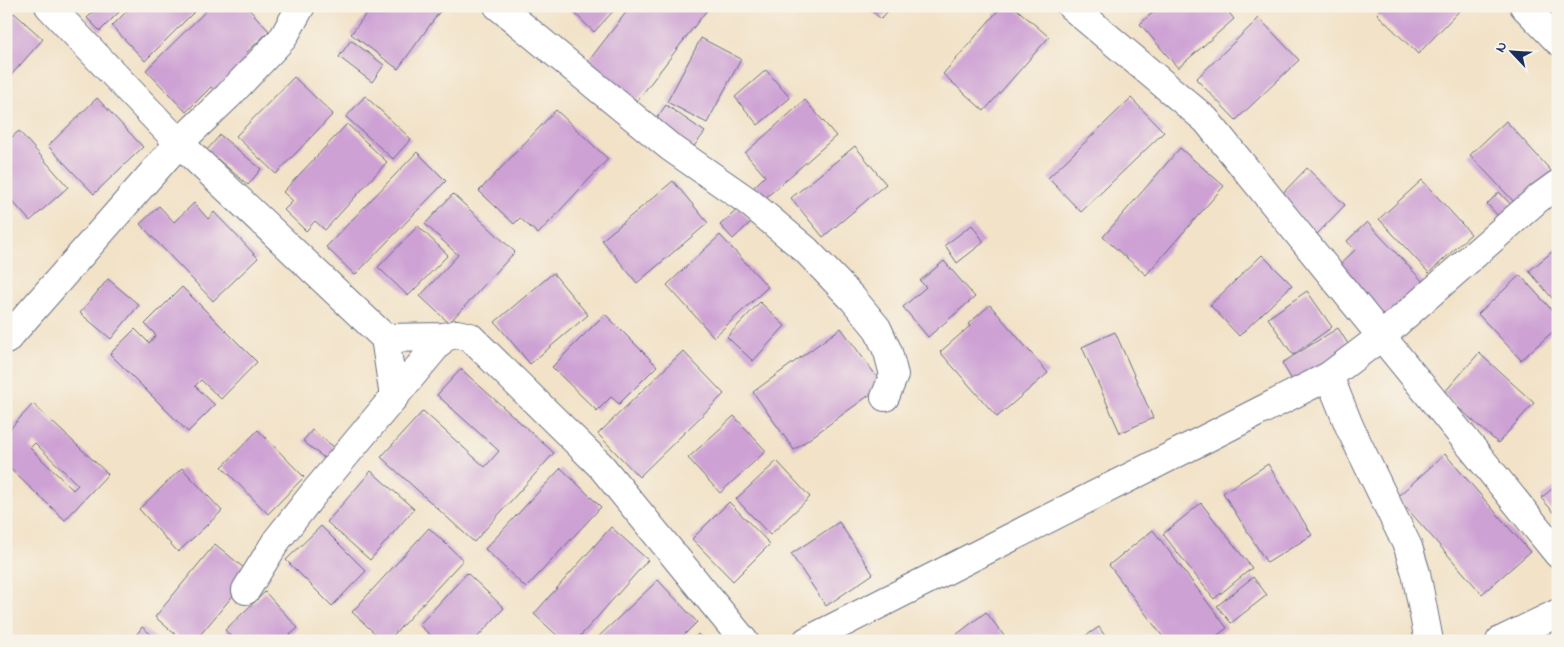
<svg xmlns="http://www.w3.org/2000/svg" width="1564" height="647" font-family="'Indie Flower',sans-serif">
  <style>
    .building { fill: #cda1d4; fill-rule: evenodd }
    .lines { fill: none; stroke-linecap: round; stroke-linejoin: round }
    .minor-casing { stroke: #666e83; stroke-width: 30 }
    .minor { stroke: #fff; stroke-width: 28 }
  </style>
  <rect width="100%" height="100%" fill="#f7f3e8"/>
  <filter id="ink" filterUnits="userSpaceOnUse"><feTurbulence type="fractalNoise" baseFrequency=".02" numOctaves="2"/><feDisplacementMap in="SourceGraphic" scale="10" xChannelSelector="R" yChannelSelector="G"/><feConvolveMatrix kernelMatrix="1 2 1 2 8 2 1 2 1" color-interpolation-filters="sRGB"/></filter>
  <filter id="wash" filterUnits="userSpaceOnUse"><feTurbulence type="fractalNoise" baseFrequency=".0096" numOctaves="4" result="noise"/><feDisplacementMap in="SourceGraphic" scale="20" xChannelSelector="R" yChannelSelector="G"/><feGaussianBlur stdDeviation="1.12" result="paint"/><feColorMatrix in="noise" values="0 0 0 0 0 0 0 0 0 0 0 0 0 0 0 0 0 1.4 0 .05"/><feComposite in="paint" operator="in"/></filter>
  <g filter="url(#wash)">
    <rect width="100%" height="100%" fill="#f2e2c7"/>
    <g id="blocks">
      <g class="building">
        <path d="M100,6H125L100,31L87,18Z"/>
        <path d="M132,6H200L145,61L112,26Z"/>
        <path d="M211,6H246L269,31L246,53L253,61L218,95L211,87L186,112L146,70Z"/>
        <path d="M372,6H442L443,7L398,69L351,34Z"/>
        <path d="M567,6H618L594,32Z"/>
        <path d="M631,6H710L637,101L587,63Z"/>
        <path d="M866,6H892L881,19Z"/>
        <path d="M1002,6H1013L1049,37L984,111L943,74Z"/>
        <path d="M1160,6H1224L1234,19L1178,68L1140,24Z"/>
        <path d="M1384,6H1464L1418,54L1377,14Z"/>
        <path d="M14,13L43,39L6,81V22Z"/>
        <path d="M1259,18L1299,60L1236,120L1196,79Z"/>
        <path d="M701,38L741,59L707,123L667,102Z"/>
        <path d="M351,40L384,65L372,82L339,57Z"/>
        <path d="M766,70L790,98L758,125L735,97Z"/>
        <path d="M294,77L333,114L276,174L236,136Z"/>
        <path d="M365,96L411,139L393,159L346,117Z"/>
        <path d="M97,98L143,147L94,194L48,146Z"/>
        <path d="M1131,98L1164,132L1081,212L1048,178Z"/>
        <path d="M805,100L836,136L762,201L752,189L765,176L745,153Z"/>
        <path d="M666,105L705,132L691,150L653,123Z"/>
        <path d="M556,110L608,159L538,234L520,218L514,224L479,191Z"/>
        <path d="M1506,121L1554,174L1517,205L1470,155Z"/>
        <path d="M347,124L387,162L325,230L315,221L306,231L284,210L293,201L283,192Z"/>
        <path d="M19,131L68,187L30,221L6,194V142Z"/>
        <path d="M220,135L261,169L248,185L207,150Z"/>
        <path d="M855,146L886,184L823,237L791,198Z"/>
        <path d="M1180,148L1224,186L1146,275L1103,237Z"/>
        <path d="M417,152L446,181L355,275L326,247Z"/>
        <path d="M1307,168L1345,205L1317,234L1279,197Z"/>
        <path d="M1422,180L1471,234L1429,273L1379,219Z"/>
        <path d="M673,181L708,223L637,283L602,240Z"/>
        <path d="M1499,192L1514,208L1502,220L1487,204Z"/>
        <path d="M453,194L515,252L449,323L420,296L458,255L425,224Z"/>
        <path d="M194,203L208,219L214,212L258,258L213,301L140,224L159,206L174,222Z"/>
        <path d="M739,208L751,222L733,239L720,225Z"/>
        <path d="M1367,222L1427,286L1387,324L1335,269L1355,250L1347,241Z"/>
        <path d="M972,225L984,242L957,263L945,245Z"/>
        <path d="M418,226L448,255L408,296L378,267Z"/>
        <path d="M720,235L768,287L714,337L667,285Z"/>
        <path d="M1558,247V305L1529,271Z"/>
        <path d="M1262,255L1292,285L1239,336L1210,305Z"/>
        <path d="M944,261L975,297L928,337L903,307L926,287L920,281Z"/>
        <path d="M553,273L588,315L530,364L495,322Z"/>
        <path d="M1520,275L1558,317V327L1521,360L1478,314Z"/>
        <path d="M108,279L139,305L111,339L80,313Z"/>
        <path d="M182,287L257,362L221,399L201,380L195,386L215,405L188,432L110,354L135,329L149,343L156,335L145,324Z"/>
        <path d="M1307,291L1332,327L1293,355L1268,318Z"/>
        <path d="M760,302L785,326L753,361L727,337Z"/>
        <path d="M990,305L1048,373L997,417L940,352L970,326L968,324Z"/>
        <path d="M605,314L657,366L619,404L611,397L597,411L552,367Z"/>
        <path d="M841,328L883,385L794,450L753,392Z"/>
        <path d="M1338,328L1353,352L1296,387L1282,363Z"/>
        <path d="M1115,332L1153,418L1120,433L1082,347Z"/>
        <path d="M683,351L724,394L639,477L598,434Z"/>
        <path d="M1479,353L1534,403L1498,443L1443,394Z"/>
        <path d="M461,369L554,453L474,542L381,457L423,411L485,467L499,451L437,395Z"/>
        <path d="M33,404L108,474L65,520L6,465V433ZM35,443L78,485L73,490L30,448Z"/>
        <path d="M734,416L766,451L720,493L688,458Z"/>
        <path d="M258,430L304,477L268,514L222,467Z"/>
        <path d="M312,430L338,450L329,462L303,441Z"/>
        <path d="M1445,454L1530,552L1482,594L1397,497Z"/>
        <path d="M777,461L810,497L770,535L736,499Z"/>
        <path d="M1268,464L1312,535L1267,563L1223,493Z"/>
        <path d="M182,468L222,511L178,552L139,509Z"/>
        <path d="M561,468L601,507L526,588L485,549Z"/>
        <path d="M371,471L414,509L370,560L327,522Z"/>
        <path d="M1558,484V517L1541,498Z"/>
        <path d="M729,502L770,544L733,581L692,539Z"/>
        <path d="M1201,503L1252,568L1214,599L1163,534Z"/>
        <path d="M839,522L873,574L826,606L791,554Z"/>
        <path d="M321,526L366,571L332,606L286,560Z"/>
        <path d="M611,527L648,560L576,641H563L534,614Z"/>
        <path d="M429,528L463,560L388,641H383L352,612Z"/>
        <path d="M1153,530L1227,628L1210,641H1166L1109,565Z"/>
        <path d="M215,544L251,574L195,641H183L155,617Z"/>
        <path d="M467,573L504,608L474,641H437L419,625Z"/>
        <path d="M1253,577L1267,595L1231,623L1217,606Z"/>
        <path d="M658,580L697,622L678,641H594Z"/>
        <path d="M265,592L298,628L283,641H235L225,630Z"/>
        <path d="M986,612L1008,641H948Z"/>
        <path d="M142,627L159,641H132Z"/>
        <path d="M1099,627L1108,641H1078Z"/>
        <path d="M698,634L704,641H691Z"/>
      </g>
    </g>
  </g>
  <g filter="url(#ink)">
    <use href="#blocks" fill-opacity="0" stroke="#666e83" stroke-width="1"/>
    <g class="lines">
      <g class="minor-casing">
        <g id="minor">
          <path d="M49,6L179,143L385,338L394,397"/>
          <path d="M498,6L670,147L749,202L806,250L853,299L877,328L888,352L894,375L885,397"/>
          <path d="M1071,6L1206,120L1558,554"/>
          <path d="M1524,6L1558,41"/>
          <path d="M385,338L444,337L457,334L470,337L601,466L744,641"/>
          <path d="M6,340L179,143L228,96L283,38L301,6"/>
          <path d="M1329,376L1350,428L1408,547L1416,573L1429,641"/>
          <path d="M246,590L277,540L314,493L444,337"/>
          <path d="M807,641L1329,376L1382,336L1540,197L1558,184"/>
          <path d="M1500,641L1558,613"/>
        </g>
      </g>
      <use href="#minor" class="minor"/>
    </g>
  </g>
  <rect width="1564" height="647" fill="none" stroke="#f7f3e8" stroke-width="25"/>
  <g transform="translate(1512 52) rotate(295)" stroke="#f7f3e8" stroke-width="4" paint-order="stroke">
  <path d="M0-4L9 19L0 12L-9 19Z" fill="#1b2f5e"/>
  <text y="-8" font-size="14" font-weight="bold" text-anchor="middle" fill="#1b2f5e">N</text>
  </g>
</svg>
